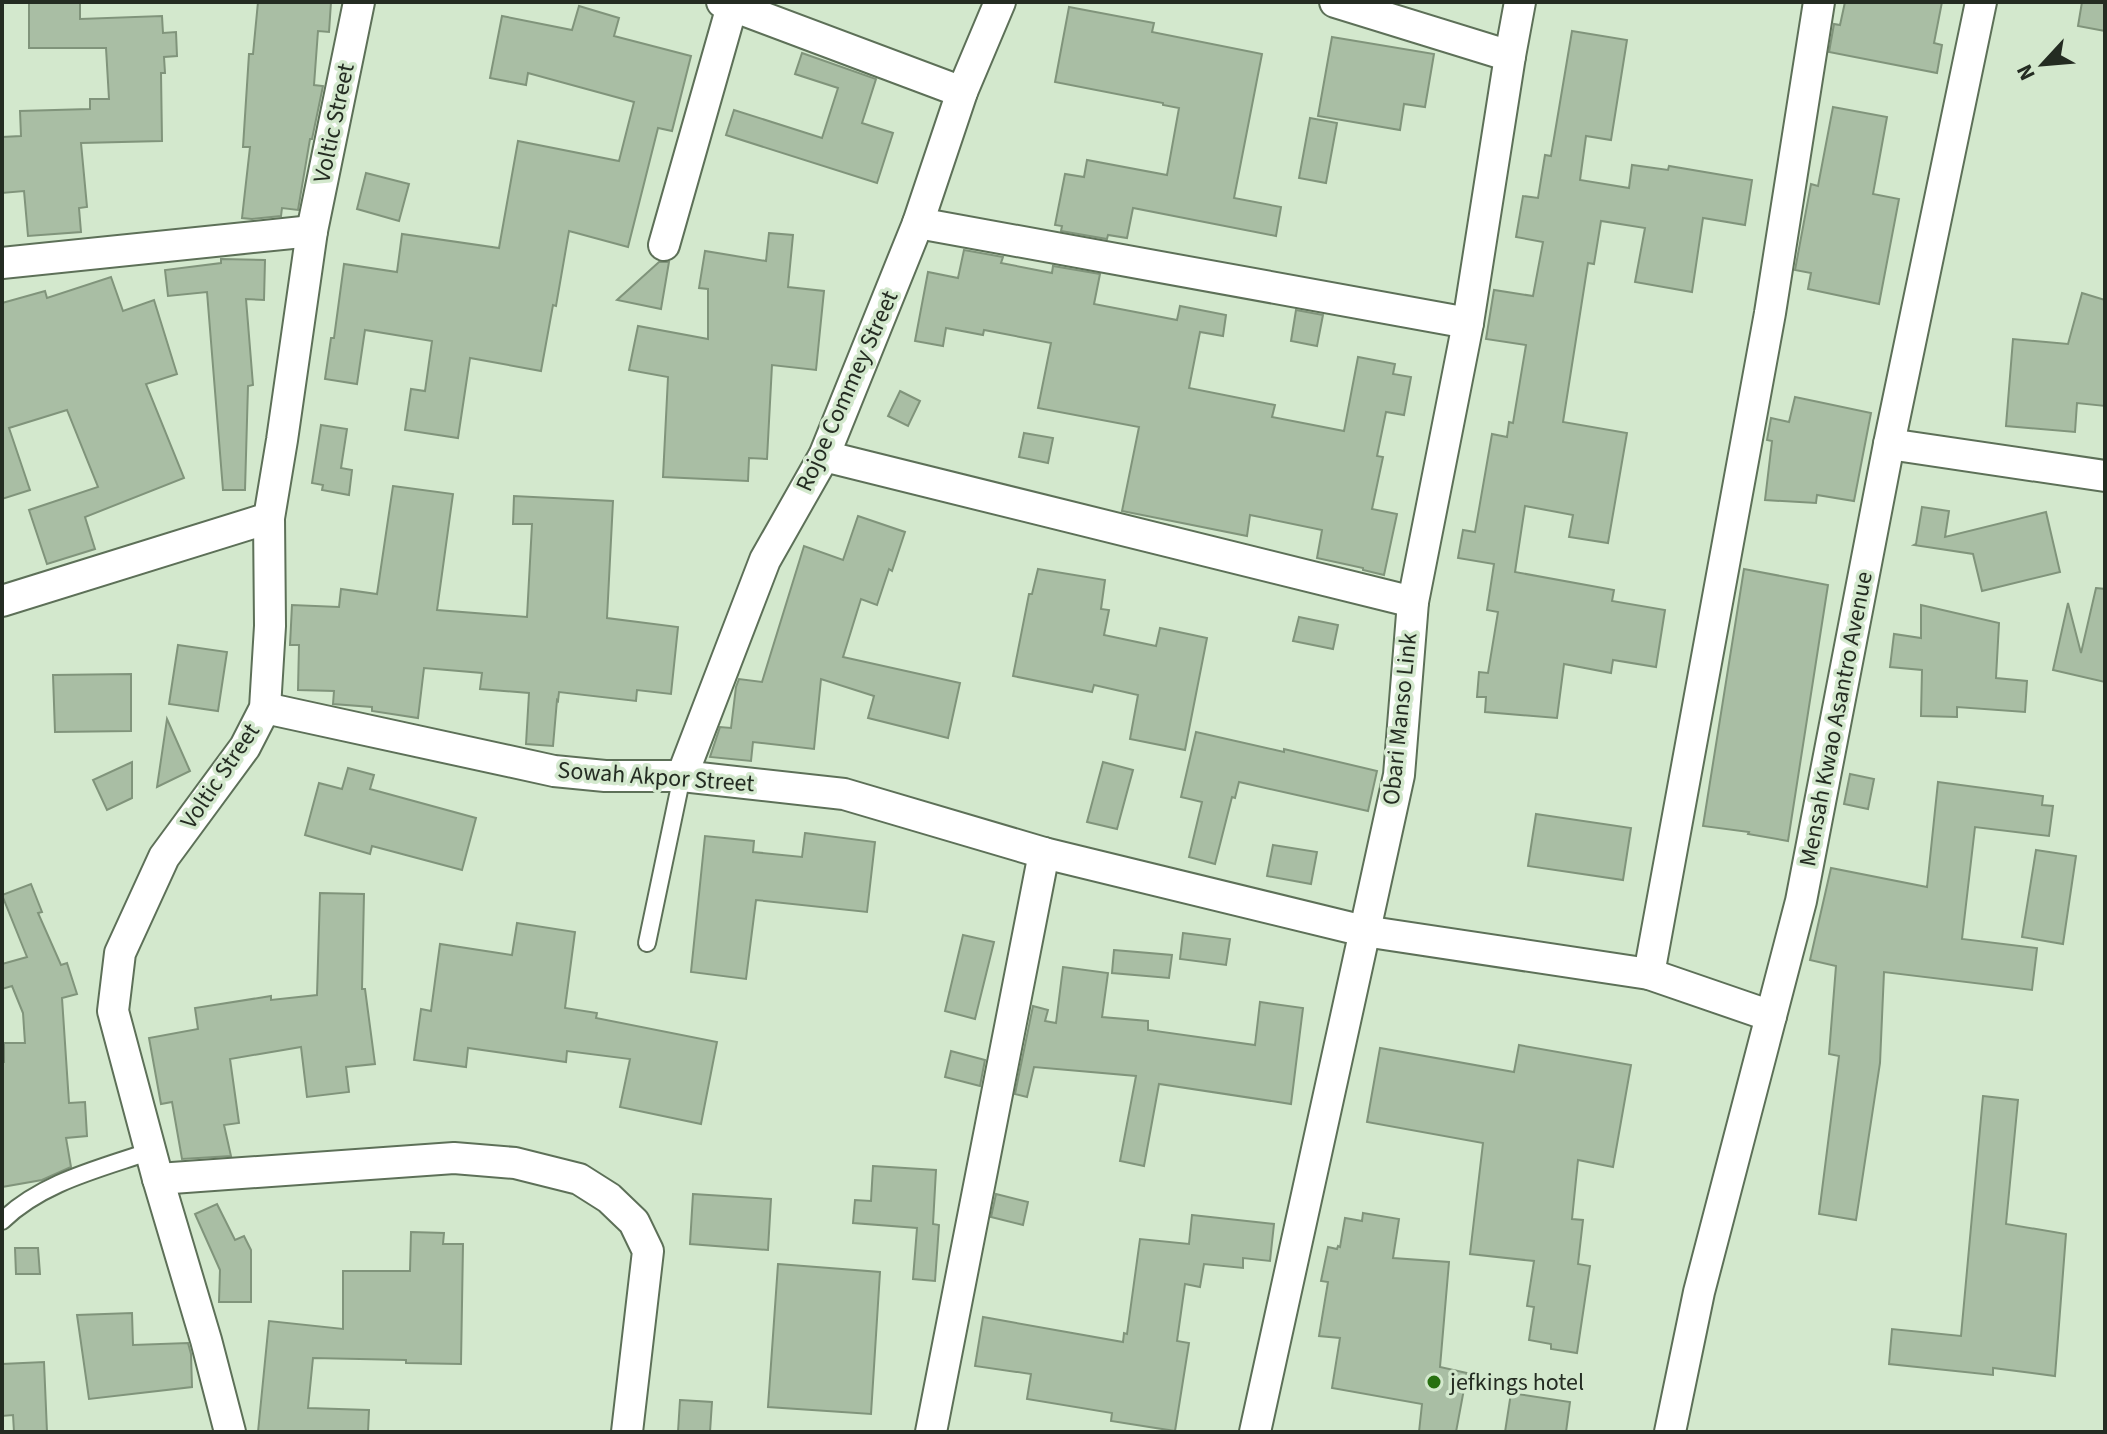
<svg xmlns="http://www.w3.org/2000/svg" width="2107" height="1434" font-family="'Source Sans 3',sans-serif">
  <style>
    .building { fill: #a9bea4; stroke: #80947b; stroke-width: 2 }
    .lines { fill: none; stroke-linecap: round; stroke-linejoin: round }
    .service-casing { stroke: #5d7058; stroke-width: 20 }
    .minor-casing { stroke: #5d7058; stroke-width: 34 }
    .service { stroke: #fff; stroke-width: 16 }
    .minor { stroke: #fff; stroke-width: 30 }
    .poi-dot { fill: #277010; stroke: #d3e8cd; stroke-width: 3 }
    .labels { text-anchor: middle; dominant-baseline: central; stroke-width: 7; stroke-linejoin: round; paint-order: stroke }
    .street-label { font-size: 24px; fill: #242c22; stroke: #d3e8cd }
    .poi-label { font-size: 24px; fill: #242c22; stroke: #d3e8cd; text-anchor: start }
  </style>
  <rect width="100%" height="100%" fill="#d3e8cd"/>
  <g class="building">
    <path d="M29,2H80V19L162,16L163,33L176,32L177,56L164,57L165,73H161L162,141L81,143L87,207L79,208L81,232L28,236L24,191L2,193V137L21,136L20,111L90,109V99H109L106,48H29Z"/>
    <path d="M258,2H331L329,32L318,31L314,85L323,86L312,139H310L298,210L282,208L281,216L252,219L242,218L250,147H243L249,54H253Z"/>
    <path d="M1845,2H1942L1934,43L1942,45L1937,73L1829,52L1834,24L1840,25Z"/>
    <path d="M2082,2H2105V31L2078,26Z"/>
    <path d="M579,6L619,18L614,36L691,56L672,131L658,128L628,247L569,231L556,306L553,305L541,371L470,358L458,438L405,430L411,389L425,391L432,341L365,330L357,384L325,379L331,338H334L344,264L397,272L402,234L499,248L518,141L619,161L634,102L528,73L526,85L490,78L502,16L572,30Z"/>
    <path d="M1069,7L1154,23L1152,32L1262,54L1234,198L1281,207L1276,236L1133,208L1127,238L1108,235L1107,239L1061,231L1062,226L1055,225L1065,174L1084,177L1087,160L1167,175L1179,108L1163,105V103L1055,82Z"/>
    <path d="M1572,31L1627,40L1611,140L1586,136L1580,180L1629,188L1632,165L1668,170L1669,166L1752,180L1745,225L1703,218L1692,292L1635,282L1645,228L1601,221L1594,264L1588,263L1563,422L1627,433L1608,543L1569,537L1573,515L1525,506L1515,572L1614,590L1612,601L1665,610L1656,667L1613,660L1611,673L1564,664L1557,718L1485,712L1486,697H1477L1479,672L1488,673L1498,612L1487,610L1494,564L1458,558L1463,530L1475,532L1492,434L1507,437L1509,422L1513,423L1526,345L1486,339L1494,290L1533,296L1543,242L1516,237L1523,196L1538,198L1545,155L1551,156Z"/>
    <path d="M1332,37L1434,54L1425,107L1404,104L1400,130L1318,116Z"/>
    <path d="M802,53L876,79L862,123L893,133L877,183L726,135L734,110L822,138L838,88L795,74Z"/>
    <path d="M1833,107L1887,117L1873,194L1899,199L1879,304L1808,289L1811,273L1795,270L1811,184L1818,186Z"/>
    <path d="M1310,118L1337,123L1326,183L1299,178Z"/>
    <path d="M366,173L409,184L399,221L357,209Z"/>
    <path d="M769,233L793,235L788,287L824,291L816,370L772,365L767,459L749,458L748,481L663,477L668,377L629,370L638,326L708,339V289L699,288L705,251L766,261Z"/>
    <path d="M964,250L1003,257L1001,263L1052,273L1053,266L1100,274L1094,304L1177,320L1180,306L1226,315L1223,336L1200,332L1189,388L1275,405L1272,417L1344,431L1358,357L1395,364L1393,374L1411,377L1404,415L1386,412L1377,456L1383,457L1372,509L1397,514L1384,575L1363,570V568L1317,558L1322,530L1250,515L1247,536L1122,511L1139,427L1038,408L1051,343L984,330L983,335L946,328L943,346L915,341L928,272L958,278Z"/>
    <path d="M221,259L265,260L264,300L246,299L253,385L248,386L245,490H223L207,292L168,296L165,270L221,263Z"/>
    <path d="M659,262H669L661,309L617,300Z"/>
    <path d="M111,277L123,311L154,300L177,374L146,384L184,478L85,517L95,549L47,564L29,510L98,487L67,410L9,428L30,490L2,499V303L45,291L47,298Z"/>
    <path d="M2082,293L2105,300V406L2077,403L2075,432L2006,426L2013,339L2068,344Z"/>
    <path d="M1296,310L1323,315L1317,346L1291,341Z"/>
    <path d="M900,391L920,401L908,426L888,416Z"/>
    <path d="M1795,397L1871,413L1854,501L1817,495L1816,503L1765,500L1772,441L1767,440L1771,418L1789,422Z"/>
    <path d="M321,425L347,429L341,468L352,470L349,495L322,490L323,485L312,483Z"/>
    <path d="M1024,433L1053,438L1048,463L1019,457Z"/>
    <path d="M393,486L453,494L437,610L527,617L532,524H513L514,496L613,501L607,618L678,627L671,694L637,690L636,701L559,692L558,701L557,700L553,746L526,744L529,693L480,689L482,673L424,668L418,718L372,711V707L333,704L334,691L298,690L299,645H290L292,605L339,607L341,589L377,594Z"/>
    <path d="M1922,507L1949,511L1945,537L2046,512L2060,572L1982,591L1973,554L1914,545L1916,544Z"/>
    <path d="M858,516L905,532L892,571L889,569L877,605L861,599L843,657L960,683L948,738L868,718L874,696L821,679L814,749L753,742L751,761L710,757L720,727L731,728L736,687L739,679L762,682L804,546L843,560Z"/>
    <path d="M1038,569L1105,580L1101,609L1109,610L1104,635L1156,646L1160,628L1207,638L1185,750L1130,739L1138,695L1094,685L1092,692L1013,676L1029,594H1032Z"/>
    <path d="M1744,569L1828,585L1788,841L1748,834L1749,832L1703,826Z"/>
    <path d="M2096,588L2105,589V682L2053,670L2068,603L2081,653Z"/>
    <path d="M1921,605L1999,623L1996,678L2027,681L2025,712L1957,707V717L1921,716L1922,670L1890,667L1894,634L1921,638Z"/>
    <path d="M1299,617L1338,625L1333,649L1293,641Z"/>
    <path d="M178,645L227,652L218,711L169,704Z"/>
    <path d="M131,674V731L55,732L53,675Z"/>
    <path d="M167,719L190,771L157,787Z"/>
    <path d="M1196,732L1284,752V749L1377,771L1368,811L1239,782L1235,798L1232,797L1215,864L1189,857L1202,802L1181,797Z"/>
    <path d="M132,762V798L107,810L93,780Z"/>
    <path d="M1103,762L1133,770L1117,829L1087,822Z"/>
    <path d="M348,768L374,775L370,789L476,818L462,870L372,846L370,854L305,835L319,783L342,789Z"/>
    <path d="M1850,774L1874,779L1868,809L1844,804Z"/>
    <path d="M1938,782L2043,796L2042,805L2053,806L2049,836L1975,827L1962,939L2037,948L2032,990L1884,972L1880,1063L1856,1220L1819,1214L1839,1056L1829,1054L1836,966L1810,960L1831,868L1927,887Z"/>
    <path d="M1536,814L1631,828L1623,880L1528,866Z"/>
    <path d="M805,833L875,842L867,912L756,900L746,979L691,972L705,836L754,841L753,852L802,857Z"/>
    <path d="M1273,845L1317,852L1311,884L1267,876Z"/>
    <path d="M2036,850L2076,856L2063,944L2022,937Z"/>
    <path d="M31,884L42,912L38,913L61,965L67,963L77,994L62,998L69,1103L85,1102L87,1136L66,1138L71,1167L42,1180L2,1187V1062H4V1043H25L23,1013L12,986L2,989V964L27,957L2,895Z"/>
    <path d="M320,893L364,894L362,989H365L375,1064L346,1067L349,1092L307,1097L301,1047L230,1059L239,1123L224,1125L231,1156L182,1159L172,1102L161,1104L149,1038L198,1029L195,1008L271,996V1000L317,995Z"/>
    <path d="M517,923L575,932L565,1008L597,1013L596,1018L717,1042L701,1124L620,1107L630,1059L567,1051L566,1062L468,1048L466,1067L414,1060L421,1009L431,1011L440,944L512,955Z"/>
    <path d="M1183,933L1230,939L1226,965L1180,959Z"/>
    <path d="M963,935L994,942L975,1019L945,1011Z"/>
    <path d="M1114,950L1172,955L1169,978L1112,973Z"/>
    <path d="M1063,967L1108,973L1102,1017L1148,1021V1030L1255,1045L1260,1002L1303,1008L1291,1104L1159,1084L1144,1166L1120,1161L1136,1076L1034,1067L1027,1097L1015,1094L1033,1006L1048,1010L1045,1021L1056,1023Z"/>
    <path d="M1519,1045L1631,1065L1613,1167L1578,1160L1572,1219L1583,1220L1578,1264L1590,1266L1577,1353L1551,1349V1344L1529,1340L1534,1307L1527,1306L1534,1261L1470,1254L1483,1143L1367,1122L1380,1048L1514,1072Z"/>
    <path d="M951,1051L985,1060L980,1086L945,1077Z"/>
    <path d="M1983,1096L2018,1100L2006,1224L2066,1234L2055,1376L1993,1368V1375L1889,1364L1892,1329L1961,1336Z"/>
    <path d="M873,1166L936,1170L933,1224L939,1225L935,1281L913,1279L917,1228L853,1223L855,1200L871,1201Z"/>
    <path d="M693,1194L771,1199L768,1250L690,1244Z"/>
    <path d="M996,1194L1028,1202L1023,1225L991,1217Z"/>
    <path d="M217,1204L235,1240L244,1236L251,1250V1302H219L220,1270L195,1214Z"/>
    <path d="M1363,1213L1399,1219L1393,1258L1449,1262L1440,1367L1467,1373L1456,1432H1419L1422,1404L1332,1388L1340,1338L1319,1336L1328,1282L1321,1281L1328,1247L1337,1249L1338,1246L1340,1247L1345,1218L1362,1221Z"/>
    <path d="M1192,1215L1274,1224L1270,1261L1243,1258V1268L1204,1264L1200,1287L1185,1284L1177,1341L1189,1343L1175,1431L1111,1421L1112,1413L1027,1399L1031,1374L975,1366L983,1317L1123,1342L1124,1333L1127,1334L1140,1239L1189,1244Z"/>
    <path d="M411,1232L444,1233L443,1244H463L461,1364L406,1363V1360L313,1358L308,1408L369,1410L368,1432H258L269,1321L343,1329V1271H410Z"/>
    <path d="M15,1248H38L40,1274H16Z"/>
    <path d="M778,1264L880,1272L871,1414L768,1407Z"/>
    <path d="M132,1313L133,1345L188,1343L191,1354L192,1387L89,1399L77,1315Z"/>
    <path d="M44,1362L47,1432H14L13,1415L2,1416V1364Z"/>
    <path d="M1511,1393L1570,1402L1566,1432H1505Z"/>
    <path d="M680,1400L712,1402L710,1432H678Z"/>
  </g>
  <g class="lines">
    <g class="service-casing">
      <g id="service">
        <path d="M647,943L682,776"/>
        <path d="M2,1221C42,1182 99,1169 151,1151"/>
      </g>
    </g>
    <g class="minor-casing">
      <g id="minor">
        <path d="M722,2L962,92"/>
        <path d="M1335,2L1510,56"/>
        <path d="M918,223L1468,323"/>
        <path d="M664,245L732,6"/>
        <path d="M2,263L312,231"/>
        <path d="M1889,444L2105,476"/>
        <path d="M824,456L1413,602"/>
        <path d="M2,601L269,518"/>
        <path d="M265,708L554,771L605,776H682L844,794L1044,853L1364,931L1649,974L1771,1016"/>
        <path d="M682,776L765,560L824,456L918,223L962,92L1000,2"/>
        <path d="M1649,974L1770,313L1819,2"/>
        <path d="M158,1179L454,1158L515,1163L579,1179L609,1198L634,1222L648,1251L627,1432"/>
        <path d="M230,1432L206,1340L158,1179L113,1011L120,953L164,857L245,747L265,708L270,626L269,518L282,440L312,231L359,2"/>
        <path d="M931,1432L1044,853"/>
        <path d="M1255,1432L1399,775L1413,602L1468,323L1510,56L1520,2"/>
        <path d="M1670,1432L1699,1292L1801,901L1889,444L1981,2"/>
      </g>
    </g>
    <use href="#service" class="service"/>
    <use href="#minor" class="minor"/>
  </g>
  <circle class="poi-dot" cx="1434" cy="1382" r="8"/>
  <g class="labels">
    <g class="street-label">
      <text transform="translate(334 123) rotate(-78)">Voltic Street</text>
      <text transform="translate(847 391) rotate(-66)">Rojoe Commey Street</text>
      <text transform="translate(1400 719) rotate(-84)">Obari Manso Link</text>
      <text transform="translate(1836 719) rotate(-79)">Mensah Kwao Asantro Avenue</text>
      <text transform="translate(220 776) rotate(-56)">Voltic Street</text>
      <text transform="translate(656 777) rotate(4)">Sowah Akpor Street</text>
    </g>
    <g class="poi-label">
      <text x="1450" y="1382">jefkings hotel</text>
    </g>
  </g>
  <rect width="2107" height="1434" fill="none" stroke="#242c22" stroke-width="8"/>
  <g transform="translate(2043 64) rotate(244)" stroke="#d3e8cd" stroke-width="6" paint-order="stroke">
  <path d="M0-6L14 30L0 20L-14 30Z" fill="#242c22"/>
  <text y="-12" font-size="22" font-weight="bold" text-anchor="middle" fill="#242c22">N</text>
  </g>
</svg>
